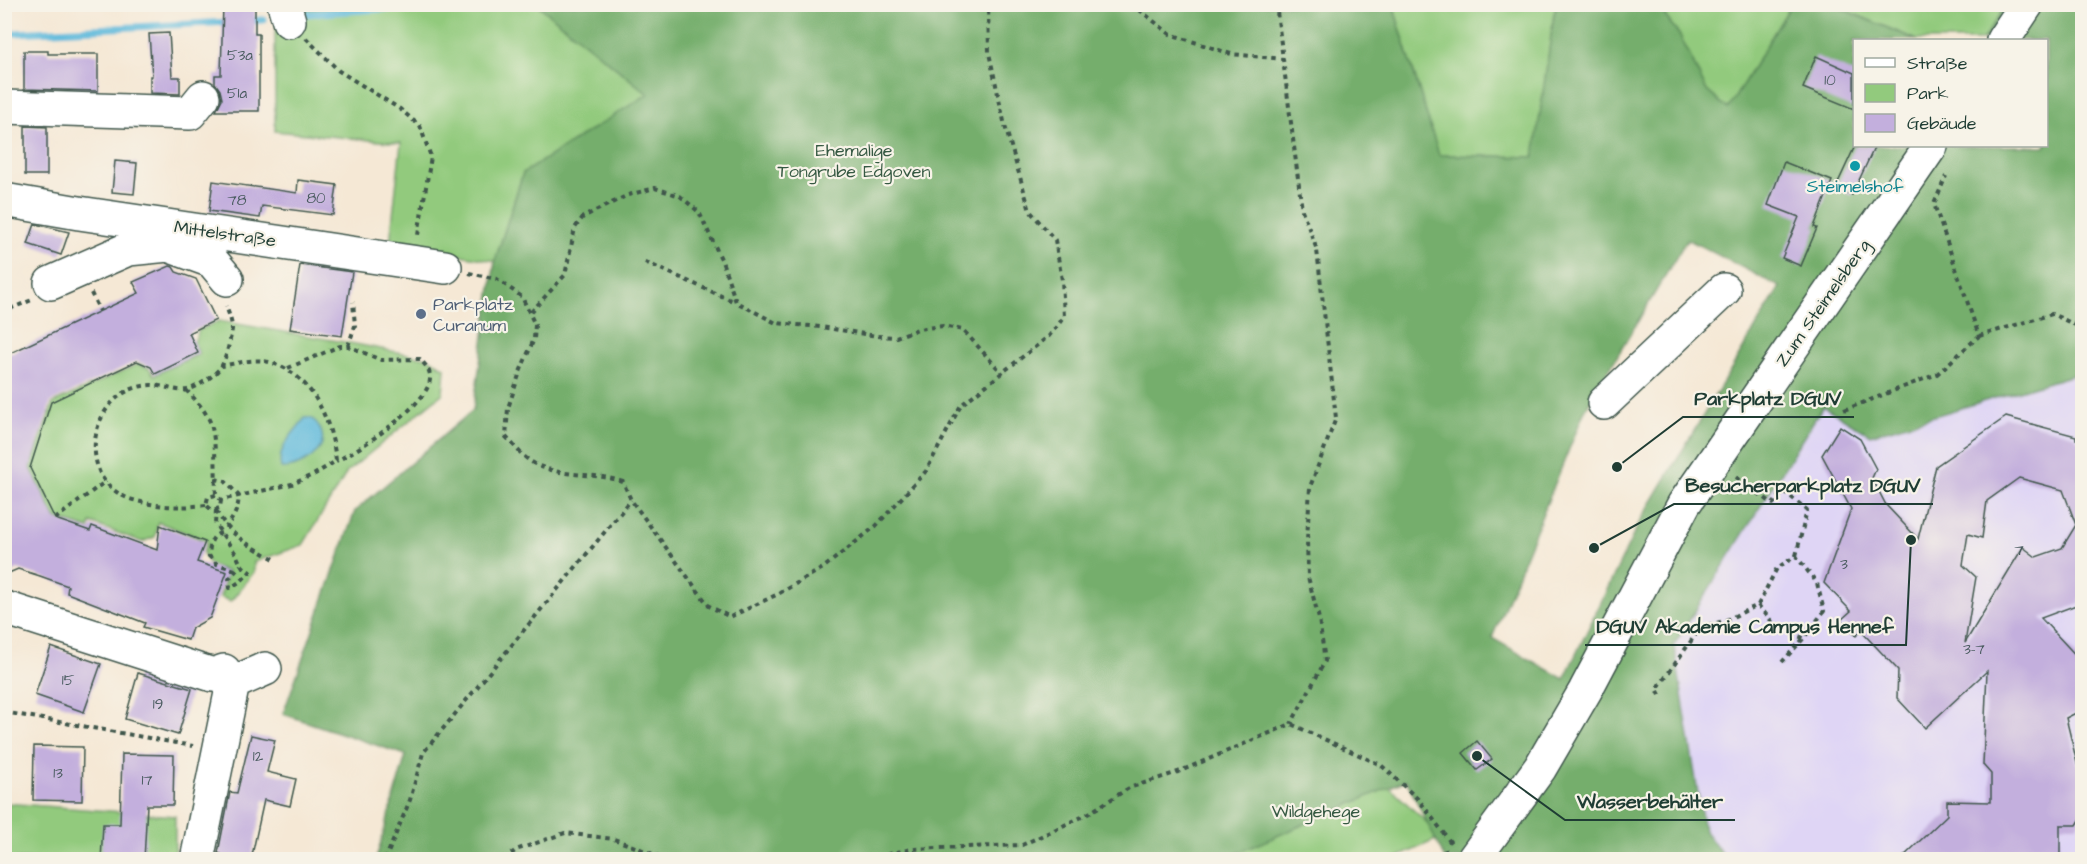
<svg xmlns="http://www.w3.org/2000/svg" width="2087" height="864" font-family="'Architects Daughter',sans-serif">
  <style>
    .built { fill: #dfd5f5 }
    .green { fill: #92ca7d; stroke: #588458; stroke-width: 1.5 }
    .forest { fill: #75ae6c; stroke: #4a7650; stroke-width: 1.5; fill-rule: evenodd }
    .water { fill: #5db9db; stroke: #3e7b88; stroke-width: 1.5 }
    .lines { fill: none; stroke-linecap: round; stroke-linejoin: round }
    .stream { stroke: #5db9db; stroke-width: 7 }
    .building { fill: #c3afdd; fill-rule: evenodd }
    .minor-casing { stroke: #3f574c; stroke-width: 36 }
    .path { stroke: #3f574c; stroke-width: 4; stroke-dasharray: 4.5 4.5; stroke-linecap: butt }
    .minor { stroke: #fff; stroke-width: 33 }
    .culture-dot { fill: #0f9aa8; stroke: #f7f3e8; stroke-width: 2 }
    .service-dot { fill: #5c6f8a; stroke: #f7f3e8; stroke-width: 2 }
    .labels { text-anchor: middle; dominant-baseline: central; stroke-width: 4.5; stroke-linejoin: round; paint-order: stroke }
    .number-label { font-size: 15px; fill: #485a5e }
    .park-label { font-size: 18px; fill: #365943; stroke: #f7f3e8 }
    .culture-label { font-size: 18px; fill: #0d838f; stroke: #f7f3e8 }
    .street-label { font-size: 18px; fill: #1f3d34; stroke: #f7f3e8 }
    .service-label { font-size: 18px; fill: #4e5e75; stroke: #f7f3e8; text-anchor: start }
    .leader { fill: none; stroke: #1f3d34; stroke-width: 2 }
    .callout-dot { fill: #1f3d34; stroke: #f7f3e8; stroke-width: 2 }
    .callout-label { font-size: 20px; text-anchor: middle; font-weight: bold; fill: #1f3d34; stroke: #f7f3e8; stroke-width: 4.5; stroke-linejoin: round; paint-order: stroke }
  </style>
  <rect width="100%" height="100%" fill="#f7f3e8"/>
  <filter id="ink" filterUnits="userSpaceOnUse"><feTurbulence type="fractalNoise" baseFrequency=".0167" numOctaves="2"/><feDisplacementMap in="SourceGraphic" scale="12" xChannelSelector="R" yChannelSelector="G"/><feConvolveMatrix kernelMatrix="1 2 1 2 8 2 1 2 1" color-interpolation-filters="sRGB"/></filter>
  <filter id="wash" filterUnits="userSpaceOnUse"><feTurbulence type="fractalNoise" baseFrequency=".008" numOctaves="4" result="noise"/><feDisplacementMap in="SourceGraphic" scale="24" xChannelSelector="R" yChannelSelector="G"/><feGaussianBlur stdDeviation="1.35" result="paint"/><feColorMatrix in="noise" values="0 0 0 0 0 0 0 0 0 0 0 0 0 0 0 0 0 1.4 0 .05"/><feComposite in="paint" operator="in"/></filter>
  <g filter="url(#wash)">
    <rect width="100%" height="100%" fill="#f5e8d5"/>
    <path class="built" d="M2073,375L2082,392V859H1726L1704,830L1674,645L1823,406L1870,435Z"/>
    <g class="green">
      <path d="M397,4L538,5L633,81L975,5L523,173L495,261L390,243L401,143L275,131V31L293,9Z"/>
      <path d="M1393,5H1557L1554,14L1535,157L1439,155Z"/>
      <path d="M1657,5H1791L1728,109L1707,91L1680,36Z"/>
      <path d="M1833,5H2006L1983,40H1917Z"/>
      <path d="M219,321L350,343L428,358L445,368L443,393L347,472L303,545L254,562V572L231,601L220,597L228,572L209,564L203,553L207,541L158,522L155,537L142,542L91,523L89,529L55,518L31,468L53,403L138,364L149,368L154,375L199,354L194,342L199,330Z"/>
      <path d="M1382,780L1442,837L1394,859L1009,860Z"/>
      <path d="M4,803L175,816V859H5Z"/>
    </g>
    <path class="forest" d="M538,5H1393L1439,155L1534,157L1554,14L1557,5H1657L1680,36L1707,91L1728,109L1791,5H1832L1917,40H1854V146H2046V40H1983L2006,5H2082V392L2073,375L1870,435L1823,406L1674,645L1704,830L1726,859H1445L1406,780L1224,859H376L406,755L283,714L355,511L473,410L495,261L523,173L648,94ZM1687,239L1780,287L1639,523L1564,679L1492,638L1585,410Z"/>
    <path class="water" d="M305,418C317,416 326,435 321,446C314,459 295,469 281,468C276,448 294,433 305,418Z"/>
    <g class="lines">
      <g class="stream">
        <path d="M304,14L457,4"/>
        <path d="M248,21L263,20"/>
        <path d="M15,33L230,22"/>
      </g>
    </g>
    <g id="blocks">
      <g class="building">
        <path d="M223,4H255V34H259V111H216L222,99L220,90L215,83V75H221Z"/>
        <path d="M169,33L172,77H180V94L150,93V76H152L149,34Z"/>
        <path d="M24,51H48V54H98V91L24,89Z"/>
        <path d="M1816,56L1854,73V109L1803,88Z"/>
        <path d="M25,126L47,127V175H25Z"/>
        <path d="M1855,146H1875L1852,195L1836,187Z"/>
        <path d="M115,161L137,163L134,194L112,192Z"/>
        <path d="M1784,162L1832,181L1814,227L1817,228L1801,266L1782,258L1799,217L1768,205Z"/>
        <path d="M298,180L337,185L333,215L262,206L260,218L209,211L213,181L297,193Z"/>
        <path d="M35,224L69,232L61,255L28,244Z"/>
        <path d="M300,265L352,272L342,336L290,329Z"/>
        <path d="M170,266L173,267L176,272L196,279L216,320L189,333L198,353L155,374L151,367L137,361L51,402L30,468L55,519L90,531L92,526L157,550L160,525L205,542L197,562L227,572L210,618L192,628L188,640L143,627L145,623L67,593L68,586L40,576L18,569L4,575V356L139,293L133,282Z"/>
        <path d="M2006,417L2076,436V439L2082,440V598L2079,599V604L2041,618L2082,662V710L2066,718L2078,767L2082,766V817L2077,825H2060V860H1900L1947,815V801L1991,802V774L1983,765L1987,671L1925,728L1897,698L1898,670L1861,631L1856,636L1841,620L1851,611L1824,583L1851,509L1822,455L1840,426L1860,439L1876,469L1872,478L1886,505L1918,539L1936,466ZM2019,478L2063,490L2076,525L2062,548L2036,557L2023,547L1965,643L1976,577L1963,565L1968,534L1982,538L1987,501Z"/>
        <path d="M51,647L101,664L84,712L35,695Z"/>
        <path d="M138,673L192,689L178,735L125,719Z"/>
        <path d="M251,735L275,740L267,772L296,779L290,806L264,800L251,860H221V854L218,853L230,792L237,793Z"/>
        <path d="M1477,741L1492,759L1477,770L1463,753Z"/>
        <path d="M34,746L83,747L82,801L33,800Z"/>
        <path d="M122,754L174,755L173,805H147L144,860H101L103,824H120Z"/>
      </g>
    </g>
  </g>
  <g filter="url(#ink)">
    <use href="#blocks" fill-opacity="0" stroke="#3f574c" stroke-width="1.5"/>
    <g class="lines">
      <g class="minor-casing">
        <g id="minor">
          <path d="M284,4L289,21"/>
          <path d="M2003,40L2027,4"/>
          <path d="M4,107L190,113L203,97"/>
          <path d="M4,200L79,213L445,267"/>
          <path d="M51,283L128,249L168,245L212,261L227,279"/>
          <path d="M1604,403L1724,290"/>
          <path d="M5,608L213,675L224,671"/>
          <path d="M197,860L233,683L265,669"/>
          <path d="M1473,860L1540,768L1585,691L1684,504L1931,146"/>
        </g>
      </g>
      <g class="path">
        <path d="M1132,4L1170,34L1231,54L1284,59"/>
        <path d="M1276,4L1302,210L1317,250L1336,418L1310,487L1307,540L1308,577L1319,619L1325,661L1291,724"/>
        <path d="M306,38L339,71L400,109L420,126L431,157L418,235"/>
        <path d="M645,262L735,302"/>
        <path d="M469,273L497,279L522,297L535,325L534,339L520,372L508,408L506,437C513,444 521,455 530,461C558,479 593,471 623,482L631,500L709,606L730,617L776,595L823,568L876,526L926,471L961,405L1049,336L1064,317L1062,280L1055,240L1030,211L1005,126L989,53L988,4"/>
        <path d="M91,293L100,311"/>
        <path d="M531,312L565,275L575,228L583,217L628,195L655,188L680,196L699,212L722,261L736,302L776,323L821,327L877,336L896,337L918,329L943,326L963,330L1003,374"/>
        <path d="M4,316L12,308L32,300"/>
        <path d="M1979,336L2052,314L2082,328"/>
        <path d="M348,346L355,326L353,302"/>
        <path d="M288,368L340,346H348L381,360L420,359C425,365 431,370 430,379C429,404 358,451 336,461"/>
        <path d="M186,390C196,400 206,411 211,424C217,446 215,473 216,495"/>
        <path d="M1844,410L1937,374L1979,336L1934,204L1946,176"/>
        <path d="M1736,477L1773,504L1784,491L1807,510L1796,556"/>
        <path d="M215,479L225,481L239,496C238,510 234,517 226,527"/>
        <path d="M221,500L220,508L212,510L206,505L208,497L216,495L221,500L292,484L315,474L336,461C332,422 312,373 269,362C254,358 237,363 222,366"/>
        <path d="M206,505C179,508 156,507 130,499C116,494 102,482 98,468C86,431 108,387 151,385C162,385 176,392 187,390C198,387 214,376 221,367C225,362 232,334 232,328C232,321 228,312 226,306"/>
        <path d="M216,510L215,524L236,554L241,565L250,572L241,581L230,588L229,579L241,565"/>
        <path d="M216,511C232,538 251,546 278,561"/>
        <path d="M55,519L106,481"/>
        <path d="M221,533C210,536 210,546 209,556L217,564L235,570"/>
        <path d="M1758,605L1777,568L1796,556L1817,583L1824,611L1804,638L1782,662"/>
        <path d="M1660,695L1657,689L1701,627L1724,621L1758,605L1779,630L1804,638"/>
        <path d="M4,712L193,746"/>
        <path d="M385,860L410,800L423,753L631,500"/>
        <path d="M504,860L516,850L565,833L614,839L669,860"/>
        <path d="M861,860L911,849L1022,845L1086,815L1129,788L1178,772L1291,724L1381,765L1419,800L1451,843"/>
        <path d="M1427,860L1448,850"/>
      </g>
      <use href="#minor" class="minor"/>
    </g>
  </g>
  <circle class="culture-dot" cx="1855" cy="166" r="6"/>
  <circle class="service-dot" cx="421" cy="314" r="6"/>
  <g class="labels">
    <g class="number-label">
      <text x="240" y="55">53a</text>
      <text x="1830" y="80">10</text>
      <text x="237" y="93">51a</text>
      <text x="316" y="198">80</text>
      <text x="237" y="200">78</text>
      <text x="2019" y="550">7</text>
      <text x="1844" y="564">3</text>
      <text x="1974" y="649">3-7</text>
      <text x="68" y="680">15</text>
      <text x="158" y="704">19</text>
      <text x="258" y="756">12</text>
      <text x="58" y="773">13</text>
      <text x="147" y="780">17</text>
    </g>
    <g class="park-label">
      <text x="854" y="150">Ehemalige<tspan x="854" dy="21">Tongrube Edgoven</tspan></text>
      <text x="1316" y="811">Wildgehege</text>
    </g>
    <g class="culture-label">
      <text x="1855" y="186">Steimelshof</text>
    </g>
    <g class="street-label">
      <text transform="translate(225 234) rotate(8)">Mittelstraße</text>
      <text transform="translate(1823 303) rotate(-55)">Zum Steimelsberg</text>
    </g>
    <g class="service-label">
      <text x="433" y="304">Parkplatz<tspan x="433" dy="21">Curanum</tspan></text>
    </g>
  </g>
  <path class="leader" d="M1617 467L1683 417H1854M1594 548L1674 504H1933M1911 540L1906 645H1585M1477 756L1565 820H1735"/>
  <g class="callout-dot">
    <circle cx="1617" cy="467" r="6"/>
    <circle cx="1594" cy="548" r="6"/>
    <circle cx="1911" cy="540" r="6"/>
    <circle cx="1477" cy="756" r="6"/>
  </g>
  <g class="callout-label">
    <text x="1768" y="405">Parkplatz DGUV</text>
    <text x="1803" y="492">Besucherparkplatz DGUV</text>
    <text x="1745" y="633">DGUV Akademie Campus Hennef</text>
    <text x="1650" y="808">Wasserbehälter</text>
  </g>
  <rect width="2087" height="864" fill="none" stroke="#f7f3e8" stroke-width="24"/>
  <rect x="1853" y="39" width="195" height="108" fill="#f7f3e8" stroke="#a1aaa0" stroke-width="1.5"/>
  <rect x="1865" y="58" width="30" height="9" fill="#ffffff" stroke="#a1aaa0" stroke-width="1.5"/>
  <text x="1907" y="69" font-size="18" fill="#1f3d34">Straße</text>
  <rect x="1865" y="84" width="30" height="18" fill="#92ca7d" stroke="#a1aaa0" stroke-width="1.5"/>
  <text x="1907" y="99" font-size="18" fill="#1f3d34">Park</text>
  <rect x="1865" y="114" width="30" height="18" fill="#c3afdd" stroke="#a1aaa0" stroke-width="1.5"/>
  <text x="1907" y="129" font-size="18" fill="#1f3d34">Gebäude</text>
</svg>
